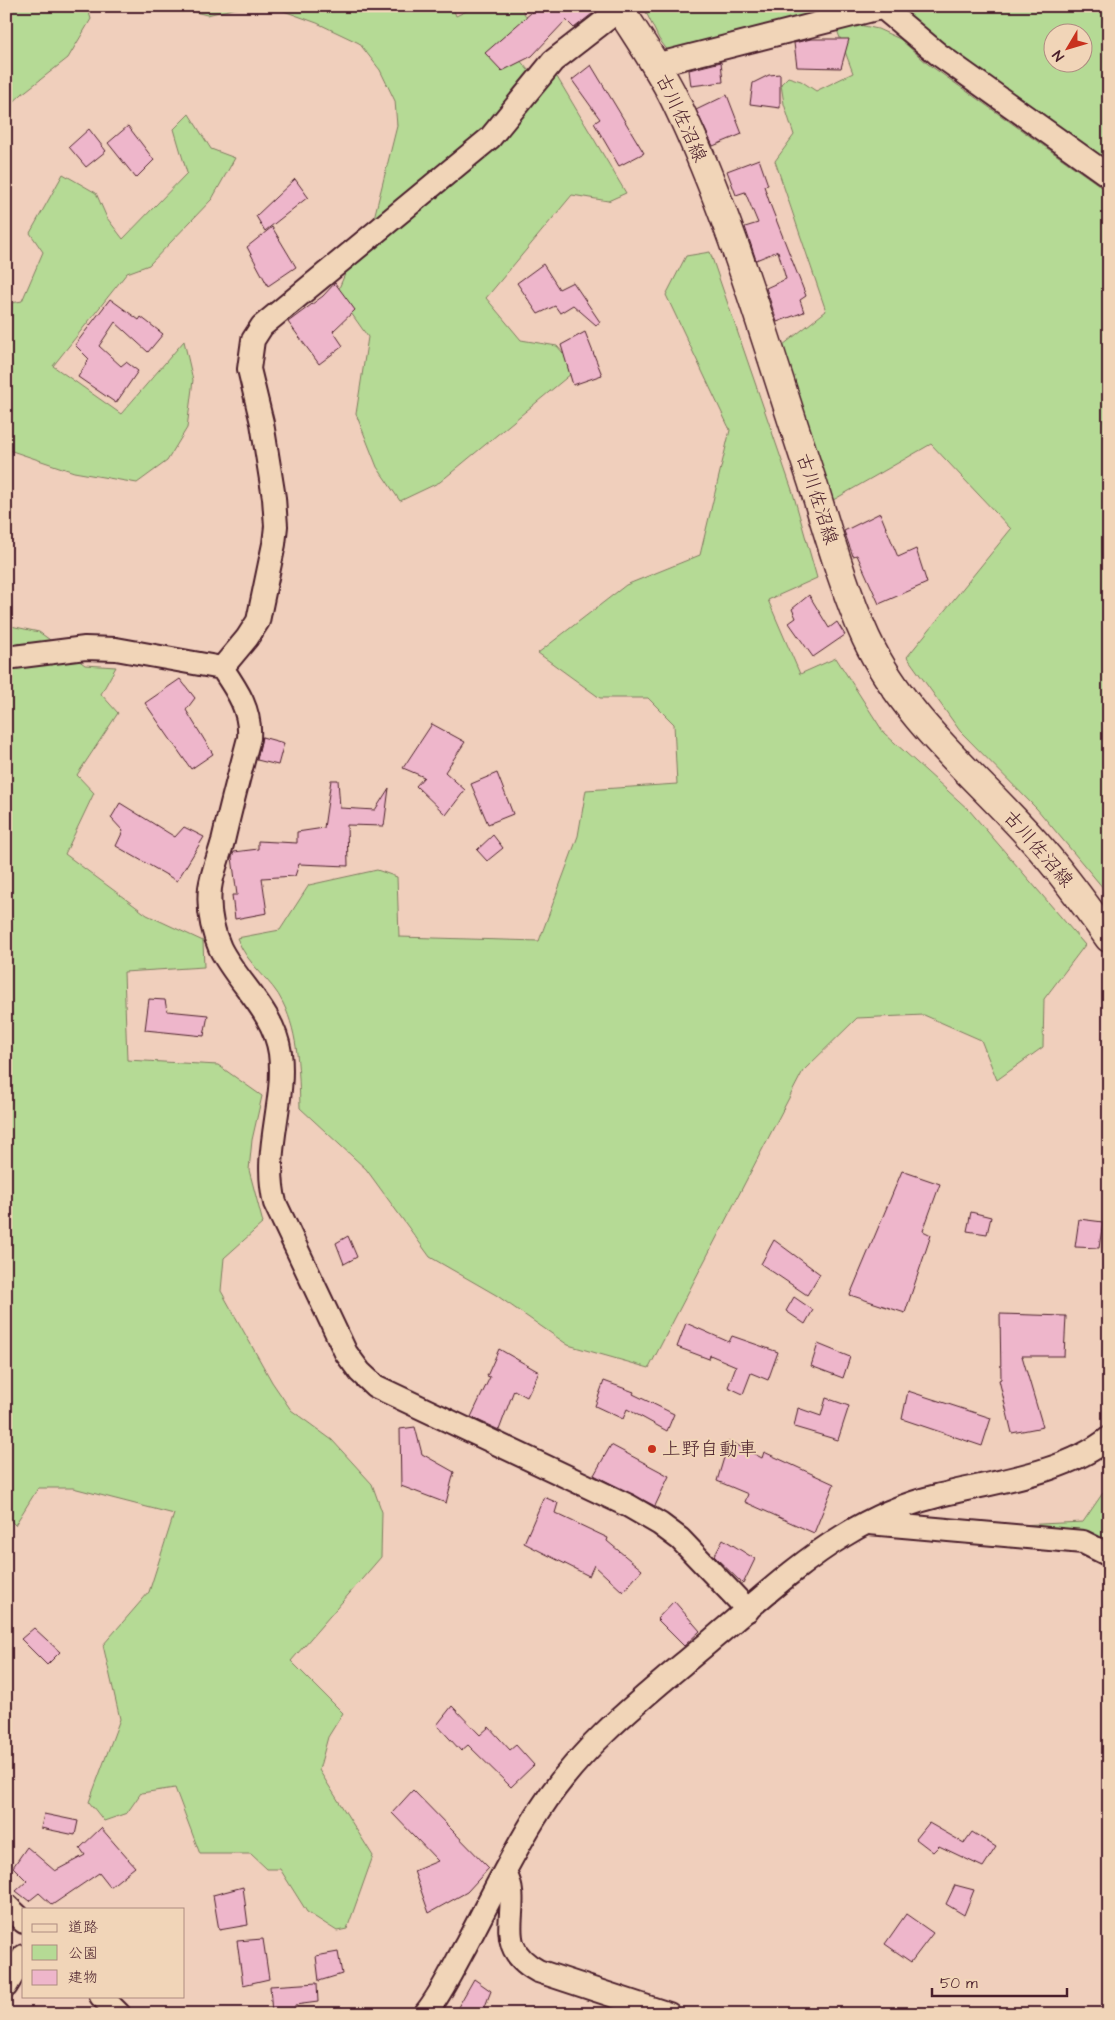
<svg xmlns="http://www.w3.org/2000/svg" width="1115" height="2020" font-family="'Architects Daughter','Klee One',sans-serif">
  <style>
    .green { fill: #b5da95; stroke: #807c60; fill-rule: evenodd }
    .building { fill: #eeb6cb; stroke: #4a1f2b }
    .lines { fill: none; stroke-linecap: round; stroke-linejoin: round }
    .minor-casing { stroke: #4a1f2b; stroke-width: 26 }
    .major-casing { stroke: #4a1f2b; stroke-width: 31 }
    .minor { stroke: #f1d5b8; stroke-width: 22 }
    .major { stroke: #f1d5b8; stroke-width: 28 }
    .poi-dot { fill: #c8321e; stroke: #f1d5b8; stroke-width: 2 }
    .labels { text-anchor: middle; dominant-baseline: central; stroke-width: 4; stroke-linejoin: round; paint-order: stroke }
    .street-label { font-size: 19px; fill: #4a1f2b; stroke: #f1d5b8 }
    .poi-label { font-size: 19px; fill: #4a1f2b; stroke: #f1d5b8; text-anchor: start }
  </style>
  <rect width="100%" height="100%" fill="#f0cfbc"/>
  <filter id="ink" filterUnits="userSpaceOnUse"><feTurbulence type="fractalNoise" baseFrequency=".02" numOctaves="2"/><feDisplacementMap in="SourceGraphic" scale="10" xChannelSelector="R" yChannelSelector="G"/><feConvolveMatrix kernelMatrix="1 2 1 2 8 2 1 2 1" color-interpolation-filters="sRGB"/></filter>
  <g filter="url(#ink)">
    <g class="green">
      <path d="M6,6H87L91,19L68,58L22,94L6,109Z"/>
      <path d="M171,6H258L241,7L207,15Z"/>
      <path d="M270,6H452L456,16L477,6H520L528,20L506,43L528,70L557,77L626,193L608,201L572,195L486,298L521,340L557,346L577,369L440,482L400,501L377,467L356,414L368,337L337,293L353,255L374,218L397,126L395,101L380,70L359,43L317,23Z"/>
      <path d="M643,6H831L827,10L668,51L659,39Z"/>
      <path d="M915,6H1109V164L942,46L903,13ZM1052,32H1082V62H1052Z"/>
      <path d="M855,24L878,29L900,39L928,64L1109,192V895L1037,809L960,731L907,657L1011,529L931,444L828,503L783,345L826,311L775,161L794,135L784,104L781,84L788,77L801,81L816,91L853,73L837,30Z"/>
      <path d="M189,114L211,149L235,158L212,199L149,265L127,273L53,366L121,414L184,341L193,380L187,428L167,461L137,483L74,472L6,449V304L22,301L43,252L30,233L63,174L96,193L107,218L123,239L187,173L174,129Z"/>
      <path d="M710,252L793,493L817,578L768,600L800,674L836,658L884,733L969,810L1085,945L1044,999L1043,1047L997,1080L981,1040L924,1015L857,1018L803,1071L649,1368L568,1345L496,1295L430,1257L366,1169L300,1108C299,1074 299,1035 283,1003C272,979 248,967 237,938L280,930L309,885L377,870L397,877L399,937L539,941L578,836L586,790L677,784L674,724L648,698H600L538,653L626,585L700,555L730,430L666,295L686,256Z"/>
      <path d="M6,625L39,632L85,665L116,667L101,694L118,713L77,775L94,793L65,854L147,915L203,941L204,967L124,972L127,1060L218,1065L262,1096L252,1140L249,1170L263,1223L224,1258L221,1291L272,1382L291,1410L332,1440L372,1484L382,1512L381,1557L291,1661L343,1713L328,1737L319,1770L373,1856L347,1929L337,1931L307,1912L280,1869H267L251,1854H200L175,1788L141,1793L127,1813L104,1821L89,1802L120,1719L103,1645L149,1592L174,1514L73,1488H38L15,1525L6,1516Z"/>
      <path d="M1109,1484V1547L997,1526L1083,1522Z"/>
    </g>
    <g class="building">
      <path d="M539,6H602L574,28L566,20L532,56L502,71L485,53Z"/>
      <path d="M811,39H849L841,68L797,67L794,43Z"/>
      <path d="M721,62L723,82L691,86L689,70Z"/>
      <path d="M591,65L644,153L619,166L594,123L600,119L572,80Z"/>
      <path d="M780,74V108L750,104L753,83L769,75Z"/>
      <path d="M727,95L742,134L713,146L696,110Z"/>
      <path d="M128,126L154,160L136,178L108,143Z"/>
      <path d="M89,129L106,151L86,167L69,147Z"/>
      <path d="M759,159L768,185L764,186L770,204L806,296L800,300L804,312L777,322L766,288L786,279L778,251L756,260L745,227L758,223L745,192L736,195L727,171Z"/>
      <path d="M295,179L308,197L265,231L256,216Z"/>
      <path d="M272,227L296,267L268,286L247,247Z"/>
      <path d="M543,264L559,289L573,282L600,322L596,325L573,305L560,313L555,306L538,314L517,283Z"/>
      <path d="M335,283L355,310L333,331L343,346L319,364L288,322L323,296Z"/>
      <path d="M110,299L139,320L141,317L163,334L148,352L115,322L99,346L121,366L126,362L138,371L116,403L78,377L89,359L75,345Z"/>
      <path d="M585,332L602,375L573,385L561,345Z"/>
      <path d="M880,513L898,557L916,549L927,583L879,604L857,555L853,556L844,531Z"/>
      <path d="M809,595L829,628L837,622L845,635L813,657L789,623L796,618L792,609Z"/>
      <path d="M180,679L195,698L186,710L213,754L191,769L145,703Z"/>
      <path d="M432,724L465,742L445,772L465,790L446,815L416,786L424,777L403,768Z"/>
      <path d="M262,737L284,743L278,765L257,760Z"/>
      <path d="M497,773L513,814L488,824L471,784Z"/>
      <path d="M331,780H338L340,808L375,810L389,788L384,826L347,825L348,866L299,864L295,876L262,878L267,913L235,919L232,895H237L232,857L234,852L258,849V841L297,843V832L324,828Z"/>
      <path d="M120,803L175,837L184,827L204,837L177,881L116,846L123,831L111,818Z"/>
      <path d="M493,835L503,848L487,861L477,850Z"/>
      <path d="M149,999L165,1000L167,1011L208,1015L204,1036L145,1030Z"/>
      <path d="M902,1171L940,1184L923,1231L931,1235L905,1313L850,1295Z"/>
      <path d="M971,1212L991,1217L987,1234L967,1231Z"/>
      <path d="M1079,1219L1103,1222L1099,1248L1075,1247Z"/>
      <path d="M348,1236L357,1257L344,1264L336,1243Z"/>
      <path d="M774,1240L820,1274L807,1295L761,1264Z"/>
      <path d="M794,1297L813,1310L805,1324L786,1311Z"/>
      <path d="M1000,1314L1066,1316L1064,1356H1022L1043,1427L1012,1433L999,1380L1001,1379Z"/>
      <path d="M686,1323L729,1342L732,1336L778,1352L768,1380L751,1373L743,1394L728,1387L736,1366L710,1355L709,1359L677,1347Z"/>
      <path d="M818,1344L850,1357L843,1378L811,1366Z"/>
      <path d="M499,1349L539,1372L527,1397L514,1390L499,1430L471,1417L490,1377L487,1376Z"/>
      <path d="M604,1381L634,1392L633,1394L674,1414L667,1431L627,1409L623,1419L595,1406Z"/>
      <path d="M908,1391L991,1418L982,1446L902,1419Z"/>
      <path d="M826,1398L849,1406L838,1440L794,1427L798,1408L821,1416Z"/>
      <path d="M415,1427L422,1454L454,1472L446,1503L401,1486L400,1429Z"/>
      <path d="M729,1441L762,1458L764,1452L834,1484L814,1533L745,1502L748,1494L717,1481Z"/>
      <path d="M611,1445L669,1476L655,1506L594,1475Z"/>
      <path d="M544,1497L558,1503L555,1513L608,1538L607,1541L642,1570L623,1592L594,1565L589,1576L524,1543Z"/>
      <path d="M723,1539L755,1559L743,1584L714,1556Z"/>
      <path d="M674,1601L700,1631L684,1646L657,1619Z"/>
      <path d="M34,1628L60,1652L47,1665L21,1639Z"/>
      <path d="M452,1706L480,1735L489,1727L510,1750L516,1745L534,1765L511,1787L468,1745L461,1751L437,1725Z"/>
      <path d="M413,1790L489,1868L467,1892L429,1913L414,1871L438,1861L392,1813Z"/>
      <path d="M44,1814L78,1821L75,1835L41,1828Z"/>
      <path d="M929,1823L964,1843L972,1832L996,1847L983,1867L939,1846L933,1852L916,1839Z"/>
      <path d="M101,1828L135,1867L110,1887L99,1873L52,1905L39,1893L29,1901L16,1891L27,1881L13,1867L27,1847L55,1871L85,1855L80,1848Z"/>
      <path d="M955,1885L974,1890L964,1915L946,1904Z"/>
      <path d="M243,1887L248,1925L219,1930L213,1895Z"/>
      <path d="M906,1914L933,1933L911,1962L885,1944Z"/>
      <path d="M263,1939L269,1979L243,1985L237,1941Z"/>
      <path d="M338,1952L342,1974L319,1981L316,1956Z"/>
      <path d="M474,1979L491,1991L482,2014H454Z"/>
      <path d="M317,1983L318,2002L295,2005V2013L272,2014L270,1986Z"/>
    </g>
    <g class="lines">
      <g class="minor-casing">
        <g id="minor">
          <path d="M883,8L938,54L1109,176"/>
          <path d="M655,65L888,6"/>
          <path d="M6,658L85,648L116,649L222,668C237,690 251,710 249,738C240,772 231,806 223,841C219,856 212,873 210,888C208,908 212,930 220,948C238,984 274,1011 280,1053C286,1103 262,1151 275,1203L346,1353L360,1372L375,1386L629,1506L660,1524L680,1539L748,1610"/>
          <path d="M222,668L247,638L258,621L274,544L276,526L274,498L262,423L249,369L253,340L262,326L490,138L553,61L620,9"/>
          <path d="M869,1523L1083,1542L1109,1555"/>
          <path d="M505,1873C525,1909 488,1944 538,1971L669,2014"/>
          <path d="M6,1905L24,1922"/>
          <path d="M6,1986L24,1956"/>
          <path d="M101,1996L119,2014"/>
          <path d="M425,2014C442,1993 453,1968 466,1945C490,1900 512,1853 540,1810C585,1740 652,1691 715,1637C756,1603 797,1564 843,1536C872,1518 904,1504 937,1496C991,1482 1065,1474 1109,1438"/>
        </g>
      </g>
      <g class="major-casing">
        <path id="major" d="M618,6C637,36 658,66 674,98C733,220 769,353 812,481C828,532 844,590 866,638C904,719 975,775 1033,840C1061,871 1085,904 1109,938"/>
      </g>
      <use href="#minor" class="minor"/>
      <use href="#major" class="major"/>
    </g>
  </g>
  <circle class="poi-dot" cx="652" cy="1449" r="5"/>
  <g class="labels">
    <g class="street-label">
      <text transform="translate(681 118) rotate(65)">古川佐沼線</text>
      <text transform="translate(817 499) rotate(72)">古川佐沼線</text>
      <text transform="translate(1038 849) rotate(49)">古川佐沼線</text>
    </g>
    <g class="poi-label">
      <text x="662" y="1449">上野自動車</text>
    </g>
  </g>
  <rect width="1115" height="2020" fill="none" stroke="#f1d5b8" stroke-width="25"/>
  <rect x="12" y="12" width="1090" height="1995" fill="none" stroke="#4a1f2b" stroke-width="2" filter="url(#ink)"/>
  <rect x="22" y="1908" width="162" height="90" fill="#f1d5b8" stroke="#ae8c80"/>
  <rect x="32" y="1924" width="25" height="8" fill="#f1d5b8" stroke="#ae8c80"/>
  <text x="68" y="1932" font-size="15" fill="#4a1f2b">道路</text>
  <rect x="32" y="1945" width="25" height="15" fill="#b5da95" stroke="#ae8c80"/>
  <text x="68" y="1958" font-size="15" fill="#4a1f2b">公園</text>
  <rect x="32" y="1970" width="25" height="15" fill="#eeb6cb" stroke="#ae8c80"/>
  <text x="68" y="1982" font-size="15" fill="#4a1f2b">建物</text>
  <g transform="translate(1068 48) rotate(232)"><circle r="24" fill="#f1d5b8" stroke="#ae8c80"/>
  <path d="M0-4L9 19L0 12L-9 19Z" fill="#c8321e"/>
  <text y="-8" font-size="14" font-weight="bold" text-anchor="middle" fill="#4a1f2b">N</text>
  </g>
  <path d="M932 1988v8h135v-8" fill="none" stroke="#4a1f2b" stroke-width="2.5"/>
  <text x="940" y="1988" font-size="15" fill="#4a1f2b" stroke="#f1d5b8" stroke-width="4" paint-order="stroke">50 m</text>
</svg>
